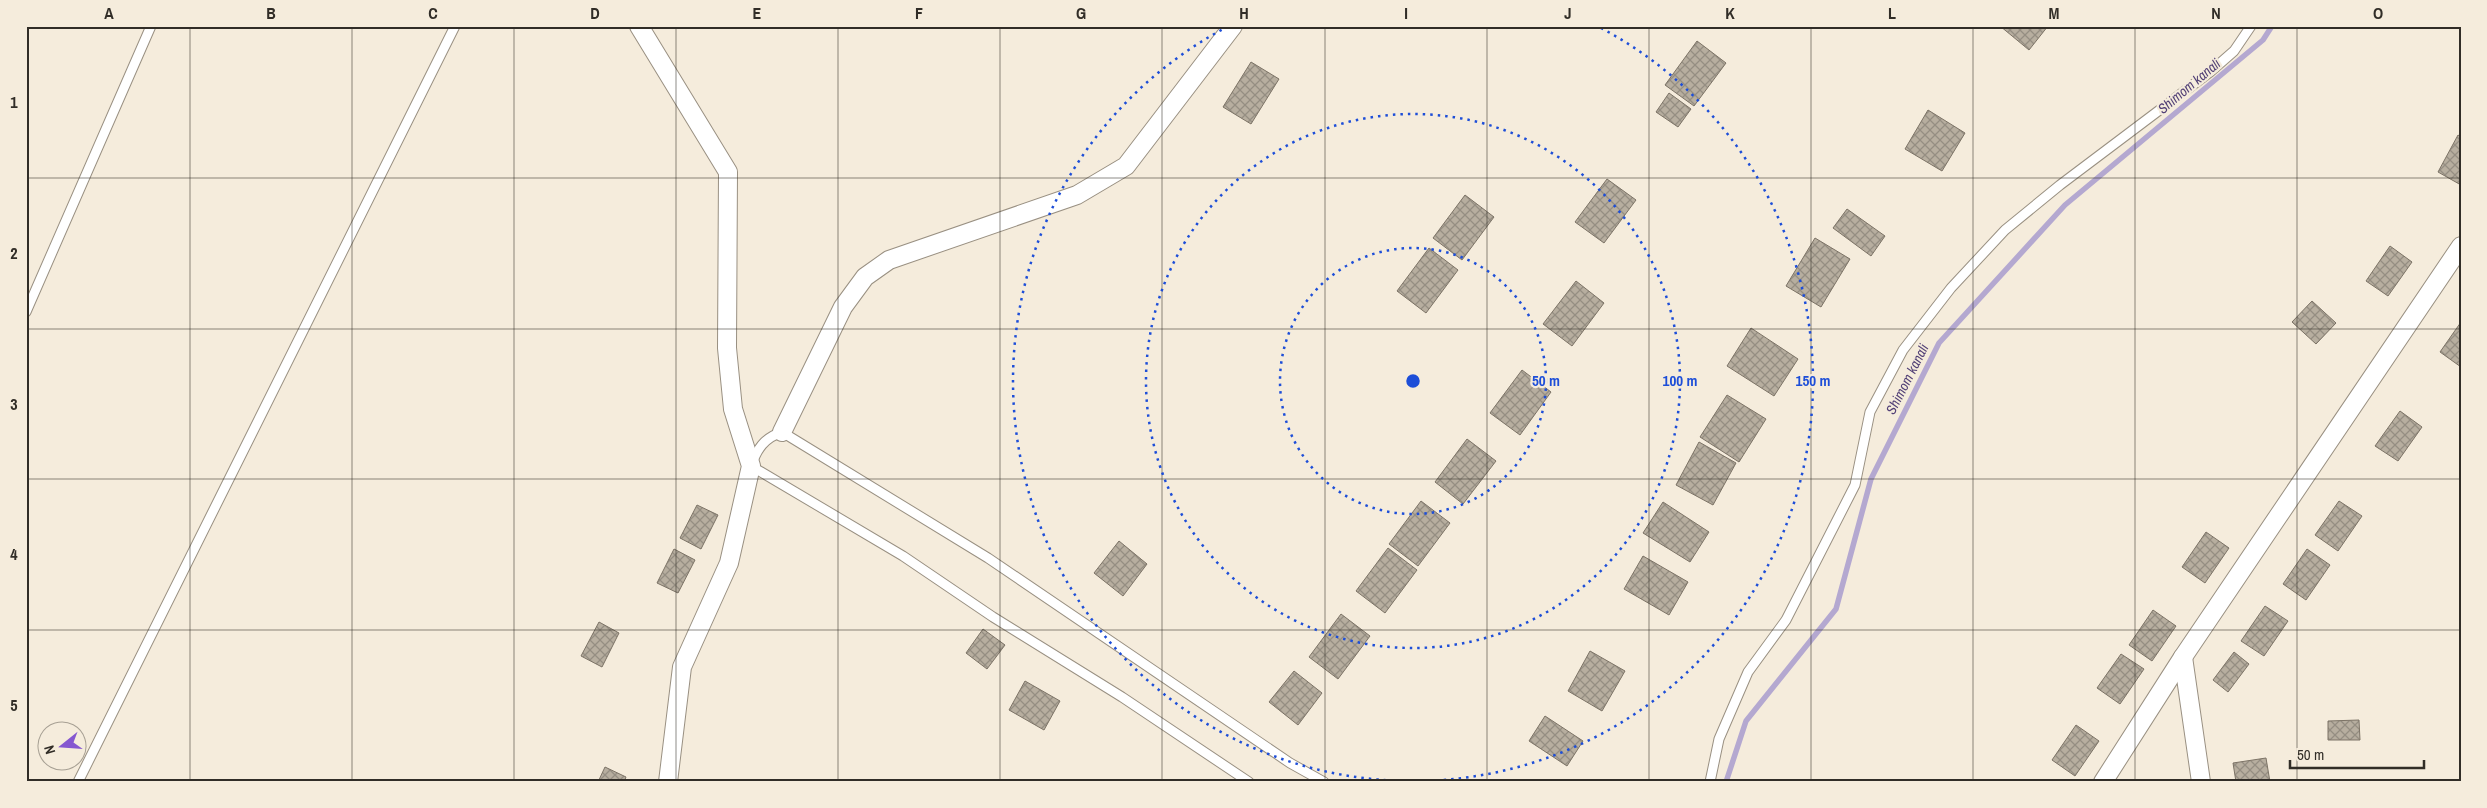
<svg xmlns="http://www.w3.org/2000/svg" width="2487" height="808" font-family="'Archivo Narrow',sans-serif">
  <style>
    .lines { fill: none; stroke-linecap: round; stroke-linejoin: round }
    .stream { stroke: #b4a8d0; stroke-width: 5.5 }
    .building { fill: url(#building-cross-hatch); stroke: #7c7366 }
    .lane-casing { stroke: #999082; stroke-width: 11 }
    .street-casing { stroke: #999082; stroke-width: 20 }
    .lane { stroke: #fff; stroke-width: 9 }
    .street { stroke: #fff; stroke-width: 18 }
    .grid { fill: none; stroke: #312d27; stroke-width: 1; stroke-opacity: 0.55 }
    .ring { fill: none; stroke: #1d4ed8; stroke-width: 2.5; stroke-dasharray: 2.5 5 }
    .labels { text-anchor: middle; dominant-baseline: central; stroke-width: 4.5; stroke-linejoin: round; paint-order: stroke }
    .water-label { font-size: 14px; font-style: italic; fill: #524076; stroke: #f5ecdc }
    .centre { fill: #1d4ed8; stroke: #f5ecdc; stroke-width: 2.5 }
    .ring-label { font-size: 15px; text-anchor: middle; font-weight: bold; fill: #1d4ed8; stroke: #f5ecdc; stroke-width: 4.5; stroke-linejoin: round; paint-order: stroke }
    .neatline { fill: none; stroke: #312d27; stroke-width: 2 }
    .grid-label { font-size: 16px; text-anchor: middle; font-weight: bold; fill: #312d27 }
  </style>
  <defs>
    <pattern id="building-cross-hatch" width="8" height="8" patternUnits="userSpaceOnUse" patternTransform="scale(1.25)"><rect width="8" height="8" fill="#b7ae9f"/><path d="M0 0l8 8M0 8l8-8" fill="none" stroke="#958e82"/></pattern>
  </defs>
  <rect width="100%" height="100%" fill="#f5ecdc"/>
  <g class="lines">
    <path class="stream" d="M1726,782L1746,721L1836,609L1871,479L1939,343L2065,205L2263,40L2272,26"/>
  </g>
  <g class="building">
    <path d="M2000,26H2048L2029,50Z"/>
    <path d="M1697,41L1726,63L1694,106L1665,85Z"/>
    <path d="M1251,62L1279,79L1251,124L1223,107Z"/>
    <path d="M1669,93L1691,109L1678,127L1656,112Z"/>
    <path d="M1928,110L1965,133L1942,171L1905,149Z"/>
    <path d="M2458,135L2461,137V185L2438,172Z"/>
    <path d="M1607,179L1636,200L1604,243L1575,222Z"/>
    <path d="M1465,195L1494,217L1462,260L1433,238Z"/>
    <path d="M1847,209L1885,236L1871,256L1833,228Z"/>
    <path d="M1815,238L1850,259L1821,307L1786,286Z"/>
    <path d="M2390,246L2412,262L2388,296L2366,281Z"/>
    <path d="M1429,248L1458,270L1426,313L1397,291Z"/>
    <path d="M1576,281L1604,303L1572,346L1543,324Z"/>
    <path d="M2312,301L2336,323L2316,344L2292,322Z"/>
    <path d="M2461,322V367L2440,352Z"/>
    <path d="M1751,328L1798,359L1774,396L1727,366Z"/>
    <path d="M1522,370L1551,392L1520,435L1490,413Z"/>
    <path d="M1727,395L1766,419L1739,462L1700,437Z"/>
    <path d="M2400,411L2422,427L2398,461L2375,446Z"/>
    <path d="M1467,439L1496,461L1463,504L1435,482Z"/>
    <path d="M1699,442L1736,463L1713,505L1676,485Z"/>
    <path d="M1421,501L1450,523L1418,566L1389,544Z"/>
    <path d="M2339,501L2362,516L2338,551L2315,535Z"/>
    <path d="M1663,502L1709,532L1690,562L1643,533Z"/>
    <path d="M697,505L718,515L701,549L680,538Z"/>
    <path d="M2206,532L2229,548L2205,583L2182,567Z"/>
    <path d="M1119,541L1147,564L1123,596L1094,573Z"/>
    <path d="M1388,548L1417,570L1385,613L1356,591Z"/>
    <path d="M674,549L695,560L678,593L657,583Z"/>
    <path d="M2307,549L2330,565L2306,600L2283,584Z"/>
    <path d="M1643,556L1688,582L1669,615L1624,589Z"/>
    <path d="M2265,606L2288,621L2264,656L2241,641Z"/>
    <path d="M2153,610L2176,626L2152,661L2129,645Z"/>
    <path d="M1341,614L1370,636L1338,679L1309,657Z"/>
    <path d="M599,622L619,633L602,667L581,656Z"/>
    <path d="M983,629L1005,645L987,669L966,653Z"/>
    <path d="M1590,651L1625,671L1602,711L1568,691Z"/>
    <path d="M2234,652L2249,664L2228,692L2213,680Z"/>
    <path d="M2121,654L2144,669L2120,704L2097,688Z"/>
    <path d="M1294,671L1322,693L1298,725L1269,702Z"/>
    <path d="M1025,681L1060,701L1044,730L1009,710Z"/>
    <path d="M1545,716L1583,741L1567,766L1529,741Z"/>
    <path d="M2359,720L2360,740H2328V721Z"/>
    <path d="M2076,725L2099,741L2075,776L2052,760Z"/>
    <path d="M2266,758L2270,782H2236L2233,763Z"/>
    <path d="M605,767L626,777L624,782H598Z"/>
  </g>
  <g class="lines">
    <g class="lane-casing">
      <g id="lane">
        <path d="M26,312L151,26"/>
        <path d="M78,782L455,26"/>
        <path d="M1249,782L1122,697L993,617L903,556L751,466C757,449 764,438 782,432L988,558L1290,763L1324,782"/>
        <path d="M1710,782L1719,739L1748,672L1786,620L1855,485L1870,412L1903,350L1951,288L2005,230L2060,185L2210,72L2234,51L2251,26"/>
      </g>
    </g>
    <g class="street-casing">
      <g id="street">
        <path d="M639,26L728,172L727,348L733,409L751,466L729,563L682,667L668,782"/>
        <path d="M782,432L843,307L865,277L889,260L1077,195L1126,166L1233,26"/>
        <path d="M2183,657L2201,782"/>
        <path d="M2103,782L2183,657L2461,246"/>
      </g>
    </g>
    <use href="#lane" class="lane"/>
    <use href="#street" class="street"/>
  </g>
  <path class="grid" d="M190,26V782M352,26V782M514,26V782M676,26V782M838,26V782M1000,26V782M1162,26V782M1325,26V782M1487,26V782M1649,26V782M1811,26V782M1973,26V782M2135,26V782M2297,26V782M26,178H2461M26,329H2461M26,479H2461M26,630H2461"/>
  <g class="ring">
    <circle cx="1413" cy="381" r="133"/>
    <circle cx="1413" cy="381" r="267"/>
    <path d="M1601 28A400 400 0 1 1 1225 28"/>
  </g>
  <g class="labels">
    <g class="water-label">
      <text transform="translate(2189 86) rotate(-40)">Shimom kanali</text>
      <text transform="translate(1907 379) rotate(-63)">Shimom kanali</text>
    </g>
  </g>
  <circle cx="1413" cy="381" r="8" class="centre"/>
  <g class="ring-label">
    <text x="1546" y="386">50 m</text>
    <text x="1680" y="386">100 m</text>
    <text x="1813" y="386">150 m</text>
  </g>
  <rect width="2487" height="808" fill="none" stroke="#f5ecdc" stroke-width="55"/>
  <g transform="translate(62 746) rotate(253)"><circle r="24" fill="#f5ecdc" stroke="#a7a094"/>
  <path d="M0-4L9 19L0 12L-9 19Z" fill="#8557d0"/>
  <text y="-8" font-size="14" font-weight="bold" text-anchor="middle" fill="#312d27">N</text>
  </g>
  <path d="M2290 760v8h134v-8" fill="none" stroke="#312d27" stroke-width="2.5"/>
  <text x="2297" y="760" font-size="15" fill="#312d27" stroke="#f5ecdc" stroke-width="4" paint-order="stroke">50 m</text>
  <rect x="28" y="28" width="2432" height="752" class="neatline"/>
  <g class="grid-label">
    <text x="109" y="19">A</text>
    <text x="271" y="19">B</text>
    <text x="433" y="19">C</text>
    <text x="595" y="19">D</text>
    <text x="757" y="19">E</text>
    <text x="919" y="19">F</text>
    <text x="1081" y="19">G</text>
    <text x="1244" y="19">H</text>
    <text x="1406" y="19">I</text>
    <text x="1568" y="19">J</text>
    <text x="1730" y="19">K</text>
    <text x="1892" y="19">L</text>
    <text x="2054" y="19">M</text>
    <text x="2216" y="19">N</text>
    <text x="2378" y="19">O</text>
    <text x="14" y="108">1</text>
    <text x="14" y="259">2</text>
    <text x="14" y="410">3</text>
    <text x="14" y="560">4</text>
    <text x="14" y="711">5</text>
  </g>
</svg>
